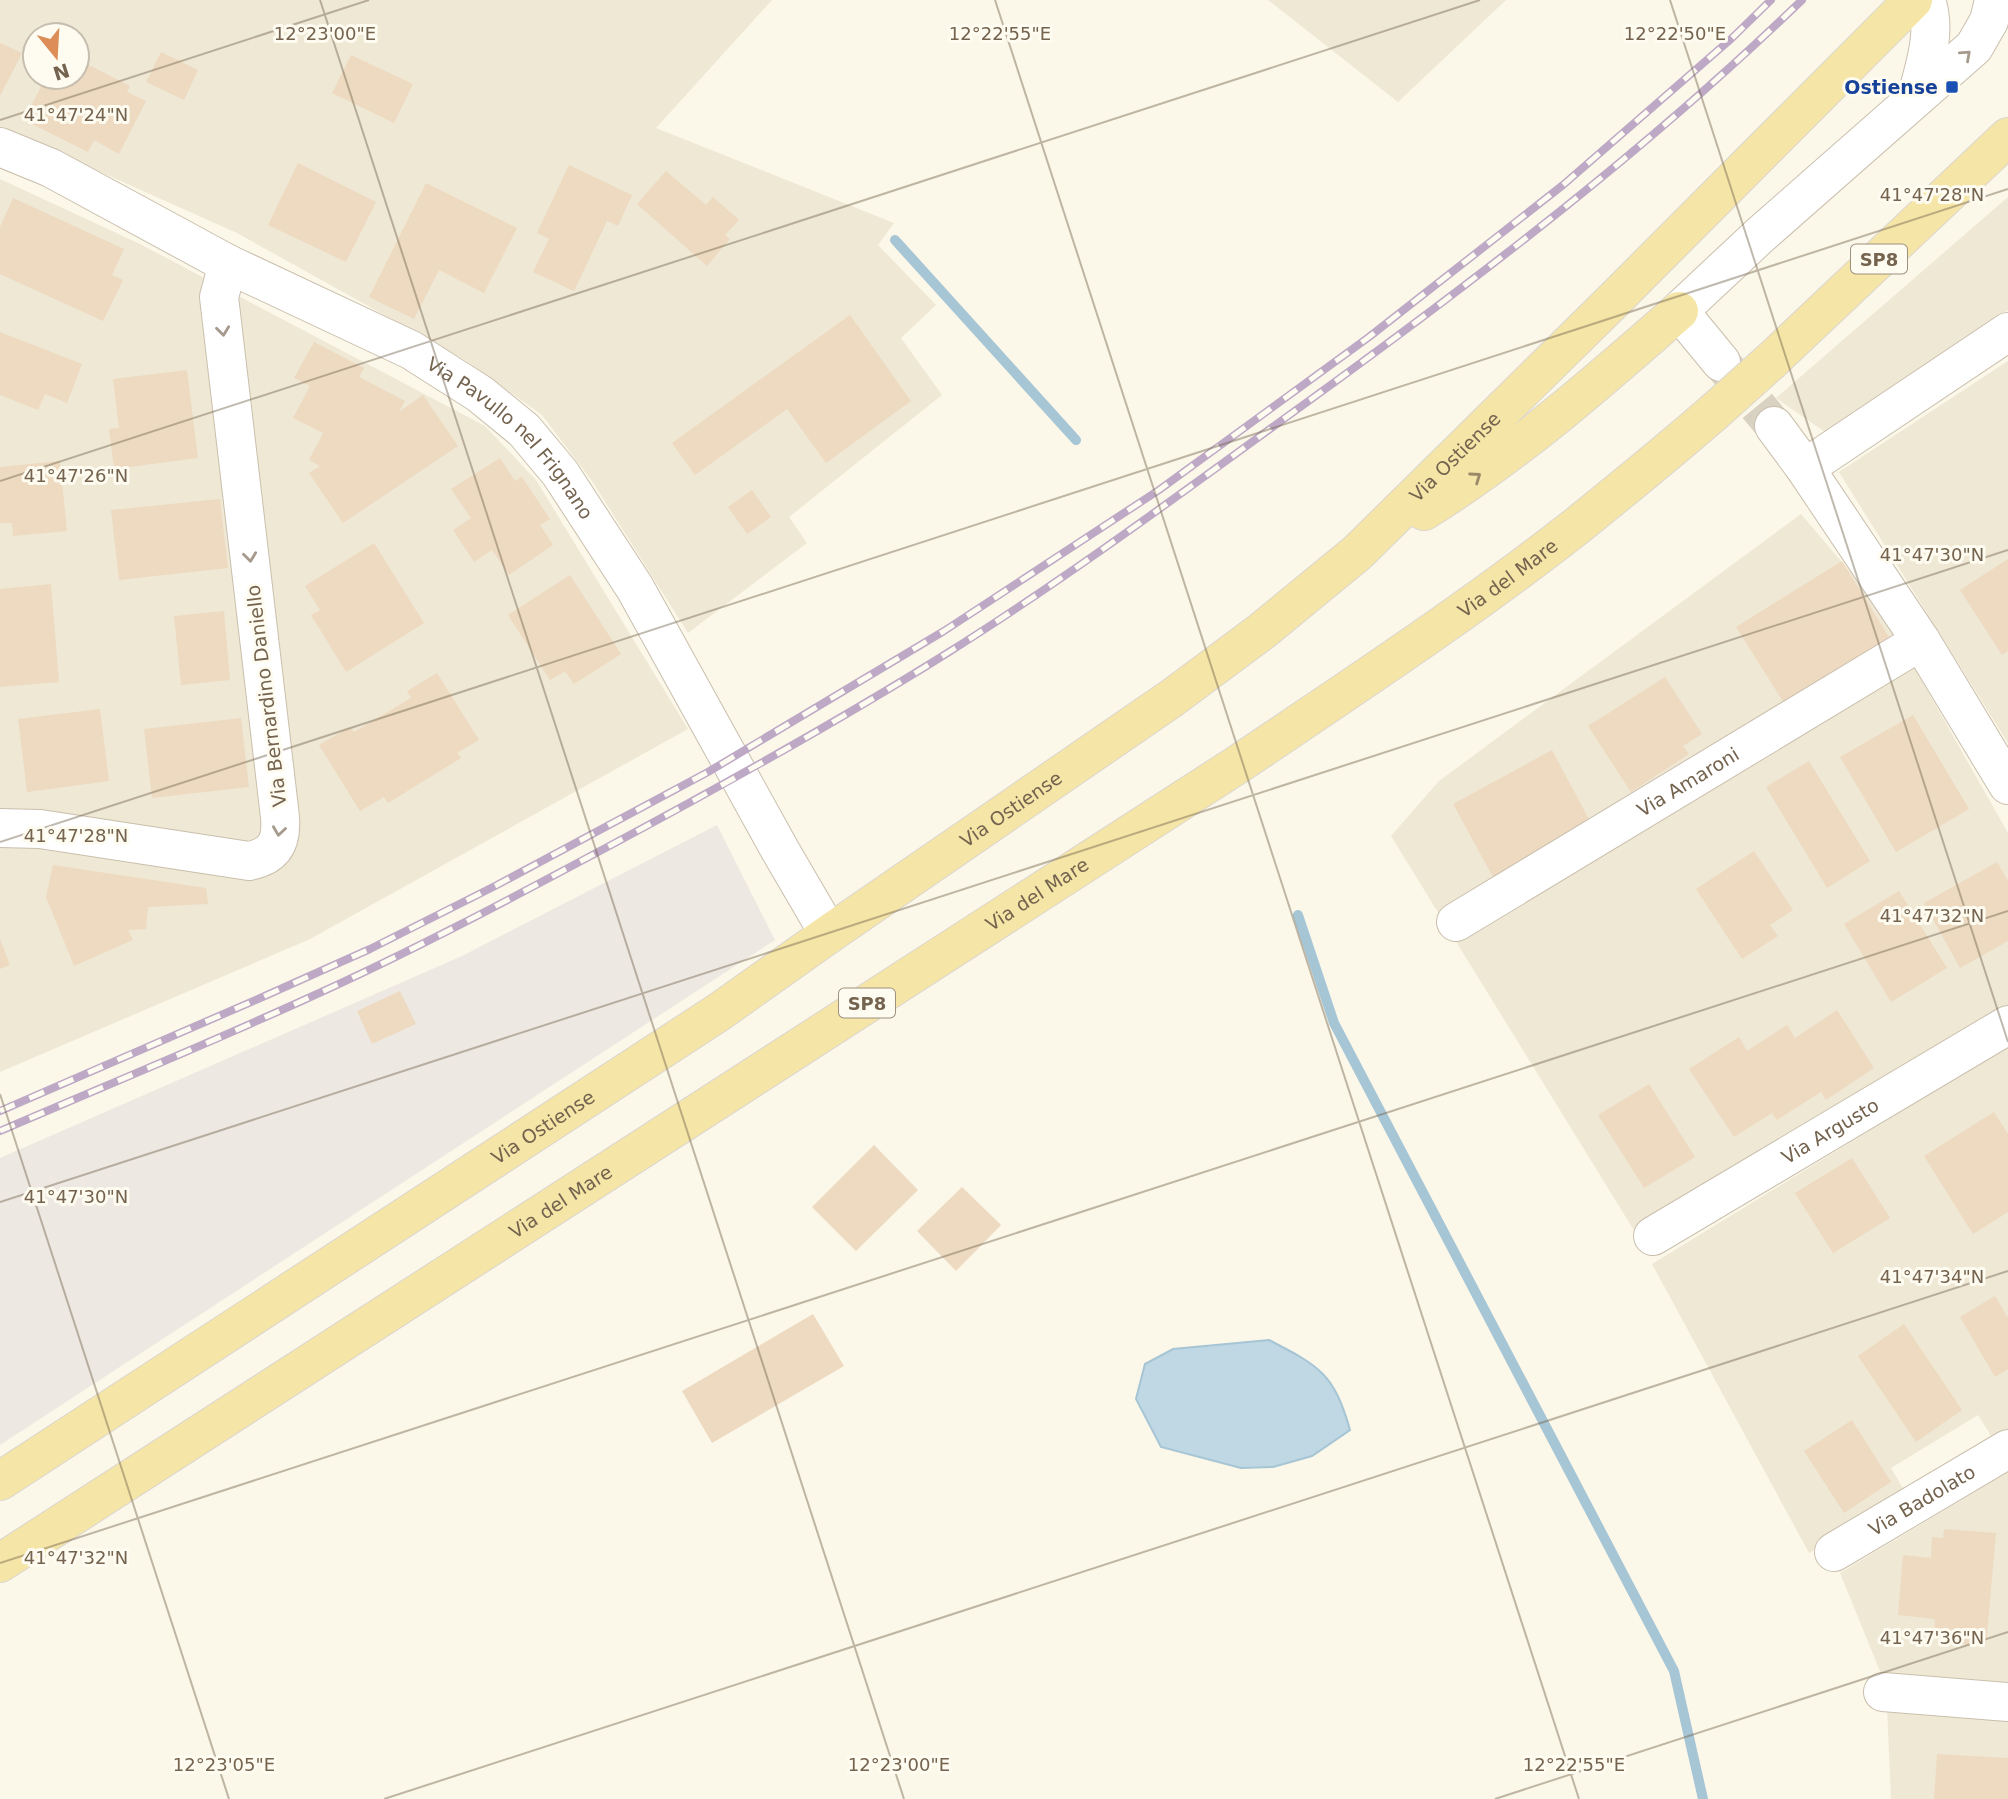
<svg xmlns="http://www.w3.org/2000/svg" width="2008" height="1799" font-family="'DejaVu Sans',sans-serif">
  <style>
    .residential { fill: #efe8d5; fill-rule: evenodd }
    .industrial { fill: #ede9e2 }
    .water { fill: #bfd8e4; stroke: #a6c5d5; stroke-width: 2 }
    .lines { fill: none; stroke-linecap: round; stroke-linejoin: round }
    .stream { stroke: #a6c5d5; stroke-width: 10 }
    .building { fill: #eddac1 }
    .minor-tunnel { stroke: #d9d2c2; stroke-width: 38; stroke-dasharray: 38 19; stroke-linecap: butt }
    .minor-casing { stroke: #cabfad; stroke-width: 40 }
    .major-casing { stroke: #dbd6d1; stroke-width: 40 }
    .minor { stroke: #fff; stroke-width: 38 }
    .major { stroke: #f5e5a7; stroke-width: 38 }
    .rail-casing { stroke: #bda8c5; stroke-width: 8 }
    .rail { stroke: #fefbf0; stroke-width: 5; stroke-dasharray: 16; stroke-linecap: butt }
    .major-bridge-casing { stroke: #dbd6d1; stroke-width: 40; stroke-linecap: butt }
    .major-bridge { stroke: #f5e5a7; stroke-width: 38 }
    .oneway { stroke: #a59a8c }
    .oneway2 { stroke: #9b8a69 }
    .ticks { fill: none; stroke: #74634e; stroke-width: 2; stroke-opacity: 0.45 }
    .transit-dot { fill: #1a4fb4; stroke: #fefbf0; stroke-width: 2.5 }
    .labels { text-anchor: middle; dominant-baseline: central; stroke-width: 6; stroke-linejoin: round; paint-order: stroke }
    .shield { fill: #fefbf0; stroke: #9d917f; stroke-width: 2 }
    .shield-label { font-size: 18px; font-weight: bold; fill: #74634e }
    .transit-label { font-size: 19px; font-weight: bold; fill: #164399; stroke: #fefbf0; text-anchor: end }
    .street-label { font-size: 19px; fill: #74634e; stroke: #fefbf0 }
    .ticks-label { font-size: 18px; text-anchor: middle; fill: #74634e; stroke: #fefbf0; stroke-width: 6; stroke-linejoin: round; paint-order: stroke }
  </style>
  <rect width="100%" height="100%" fill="#fbf7e9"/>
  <g class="residential">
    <path d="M0,0H772L656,128L894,223L878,245L936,305L901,338L942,395L789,517L807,543L688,633L592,481L542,415L465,360L237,233L0,127ZM35,35H77V77H35Z"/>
    <path d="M1268,0H1506L1398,102Z"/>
    <path d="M0,179L140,244L485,426L536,480L688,729L310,939L0,1072Z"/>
    <path d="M2008,197V310L1825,432L1776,398Z"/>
    <path d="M2008,361V743L1839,472Z"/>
    <path d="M1801,514L1880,607L2008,833V1009L1635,1232L1391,836L1439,781Z"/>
    <path d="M2008,1046V1434L1995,1442L1978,1415L1891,1468L1907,1495L1809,1553L1652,1264Z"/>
    <path d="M2008,1472V1686L1882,1676L1840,1573Z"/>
    <path d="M1887,1707L2008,1718V1799H1891Z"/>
  </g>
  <path class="industrial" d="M717,825L775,940L0,1445V1158L462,956Z"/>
  <path class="water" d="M1269,1340C1319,1366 1334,1373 1350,1430L1312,1456L1273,1467L1241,1468L1161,1447L1136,1399L1145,1364L1173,1349Z"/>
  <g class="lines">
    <g class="stream">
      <path d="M895,240L1076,440"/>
      <path d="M1298,915L1334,1023L1674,1671L1703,1799"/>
    </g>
  </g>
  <g class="building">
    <path d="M0,43L22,53L0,96Z"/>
    <path d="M161,52L198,70L184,100L146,82Z"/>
    <path d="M351,55L413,84L394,123L332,93Z"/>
    <path d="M77,59L130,86L127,92L146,101L119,154L94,140L88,152L24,120L46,77H77Z"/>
    <path d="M298,163L376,202L346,262L268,225Z"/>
    <path d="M569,165L632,195L618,226L607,221L574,291L533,272L549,239L537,233Z"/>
    <path d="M666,171L706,205L713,197L739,220L725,235L730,239L707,266L637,204Z"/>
    <path d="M426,183L517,228L484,293L439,270L414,319L369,297Z"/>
    <path d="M13,198L124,249L112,275L123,280L103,321L0,274V227Z"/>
    <path d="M850,315L911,401L826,463L787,409L695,475L672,443Z"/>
    <path d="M0,332L82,364L67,403L45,394L38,410L0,395Z"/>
    <path d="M314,342L364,368L359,377L405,401L399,412L423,395L458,446L343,523L309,473L320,466L309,460L323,433L293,418L310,386L294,378Z"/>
    <path d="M187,370L198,458L114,469L109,429L119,428L113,379Z"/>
    <path d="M500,458L515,481L522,477L550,519L540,525L553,545L509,575L492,550L474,562L453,530L471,518L451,489Z"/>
    <path d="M60,461L67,531L13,536L12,523H0V467Z"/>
    <path d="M752,490L771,517L747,534L728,507Z"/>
    <path d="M220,499L228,568L119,580L111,510Z"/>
    <path d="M374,543L424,623L346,672L311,615L320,610L305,586Z"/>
    <path d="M2008,559V651L2002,655L1960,590Z"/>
    <path d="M1842,561L1889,637L1784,703L1736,627Z"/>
    <path d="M570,575L621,654L574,684L565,671L550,680L508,615Z"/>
    <path d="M51,584L59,682L0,687V589Z"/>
    <path d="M224,611L230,680L181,685L174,616Z"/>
    <path d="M437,673L479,740L457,753L461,758L388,803L384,797L360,811L319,745L350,727L354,732L411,698L407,691Z"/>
    <path d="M1665,677L1702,734L1683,746L1689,754L1631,792L1588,726Z"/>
    <path d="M100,709L109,781L27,792L18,719Z"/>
    <path d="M1913,715L1969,809L1896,852L1840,757Z"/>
    <path d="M241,718L249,787L152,798L144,729Z"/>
    <path d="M1552,750L1591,823L1493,877L1453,804Z"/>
    <path d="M1809,761L1870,861L1827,888L1766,787Z"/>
    <path d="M1754,851L1793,910L1770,925L1778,936L1742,959L1696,889Z"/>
    <path d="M1997,862L2008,881V941L1960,968L1924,903Z"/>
    <path d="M53,865L206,888L208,904L148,907L146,929L128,930L133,940L74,966L46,897Z"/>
    <path d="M1899,891L1947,968L1891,1002L1844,924Z"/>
    <path d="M0,939L10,965L0,969Z"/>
    <path d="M400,991L416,1024L372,1044L357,1011Z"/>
    <path d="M1837,1010L1874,1068L1826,1100L1821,1092L1777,1120L1772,1113L1734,1137L1689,1069L1739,1037L1747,1051L1787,1025L1795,1038Z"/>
    <path d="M1649,1084L1695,1157L1644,1188L1598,1115Z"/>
    <path d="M1994,1112L2008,1134V1212L1973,1234L1924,1156Z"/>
    <path d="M874,1145L918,1190L856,1251L812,1207Z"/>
    <path d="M1852,1158L1890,1218L1833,1253L1795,1193Z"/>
    <path d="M962,1187L1001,1225L956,1271L917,1231Z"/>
    <path d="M1995,1296L2008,1318V1369L1995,1377L1960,1317Z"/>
    <path d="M813,1314L844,1366L712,1443L682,1391Z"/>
    <path d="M1904,1324L1962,1410L1916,1442L1858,1356Z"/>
    <path d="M1852,1420L1891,1482L1844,1513L1804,1451Z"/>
    <path d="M1944,1529L1996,1533L1986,1646L1946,1643L1947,1634L1934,1633L1935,1619L1898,1615L1903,1555L1931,1558L1932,1537L1943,1538Z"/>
    <path d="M1937,1754L2008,1758V1799H1934Z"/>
  </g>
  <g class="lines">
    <path class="minor-tunnel" d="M1721,362L1774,426"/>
    <g class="minor-casing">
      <g id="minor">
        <path d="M1917,96C1925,65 1937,31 1926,0"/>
        <path id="s1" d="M0,147L51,168L228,264L411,350L480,394L524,430L560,473L635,588L780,850L829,934"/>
        <path d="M1721,362L1679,311L1759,236L1974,47L1989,21L1994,0"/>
        <path d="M1774,426L1805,468L1921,641L2008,785"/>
        <path d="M1805,468L2008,332"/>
        <path d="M0,828L40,829L249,861C275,856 282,842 280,817L219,297L228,264"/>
        <path id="s2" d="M1456,922L1921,641"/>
        <path id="s3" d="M1653,1236L2008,1025"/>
        <path id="s4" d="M1834,1552L2008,1449"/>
        <path d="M1883,1692L2008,1702"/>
      </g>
    </g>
    <g class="major-casing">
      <g id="major">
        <path d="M1771,361L2008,137"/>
        <path d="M1424,511C1516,454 1597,383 1679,311"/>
        <path id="s5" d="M0,1481L719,1012L829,934L1172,698L1262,631L1357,553L1619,295L1913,0"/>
        <path id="s6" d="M0,1563L1240,763C1354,686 1470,610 1578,525C1624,488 1669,451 1713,413"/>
      </g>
    </g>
    <use href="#minor" class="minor"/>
    <use href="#major" class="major"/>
    <g class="rail-casing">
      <g id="rail">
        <path d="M0,1111L258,999L370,949L497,885L708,772L944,631L1159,490L1369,337L1563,185L1731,39L1771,0"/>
        <path d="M0,1131C102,1087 205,1045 306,999C411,952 512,898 613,844C727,783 839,721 949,652C1073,574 1191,486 1310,400C1481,276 1650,147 1802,0"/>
      </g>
    </g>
    <use href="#rail" class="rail"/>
    <g class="major-bridge-casing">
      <path id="major-bridge" d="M1713,413L1771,361"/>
    </g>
    <use href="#major-bridge" class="major-bridge"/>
  </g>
  <defs><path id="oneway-chevron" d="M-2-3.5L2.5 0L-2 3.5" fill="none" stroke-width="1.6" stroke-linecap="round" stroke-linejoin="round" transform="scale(1.75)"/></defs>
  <g class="oneway">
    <use href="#oneway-chevron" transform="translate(1966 55) rotate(-42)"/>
    <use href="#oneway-chevron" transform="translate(223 331) rotate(83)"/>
    <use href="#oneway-chevron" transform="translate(250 557) rotate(83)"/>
    <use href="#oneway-chevron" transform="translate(279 831) rotate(98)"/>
  </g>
  <use class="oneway2" href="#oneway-chevron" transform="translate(1476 477) rotate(-35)"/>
  <path class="ticks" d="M320,0L904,1799M995,0L1579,1799M1670,0L2008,1042M0,120L369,0M0,481L1480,0M0,842L2008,189M0,1094L229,1799M0,1202L2008,550M0,1563L2008,911M384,1799L2008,1271M1495,1799L2008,1632"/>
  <rect class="transit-dot" x="1945" y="80" width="14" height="14" rx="3.5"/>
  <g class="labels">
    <g class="shield">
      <rect x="1851" y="244.5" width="56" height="29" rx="5"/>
      <rect x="839" y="988.5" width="56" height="29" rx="5"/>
    </g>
    <g class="shield-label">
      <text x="1879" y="259">SP8</text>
      <text x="867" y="1003">SP8</text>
    </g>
    <g class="transit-label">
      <text x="1938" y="87">Ostiense</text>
    </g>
    <g class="street-label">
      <text stroke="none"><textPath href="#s1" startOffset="593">Via Pavullo nel Frignano</textPath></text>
      <text stroke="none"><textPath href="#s5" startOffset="1782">Via Ostiense</textPath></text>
      <text stroke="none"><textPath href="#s6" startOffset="1801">Via del Mare</textPath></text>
      <text transform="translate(266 696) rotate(-97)">Via Bernardino Daniello</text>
      <text stroke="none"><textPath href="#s2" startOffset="271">Via Amaroni</textPath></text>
      <text stroke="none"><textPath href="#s5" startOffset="1214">Via Ostiense</textPath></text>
      <text stroke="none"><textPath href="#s6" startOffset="1234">Via del Mare</textPath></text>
      <text stroke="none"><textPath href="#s5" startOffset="648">Via Ostiense</textPath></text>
      <text stroke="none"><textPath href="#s3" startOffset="206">Via Argusto</textPath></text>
      <text stroke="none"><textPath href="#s6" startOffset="667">Via del Mare</textPath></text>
      <text stroke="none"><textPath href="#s4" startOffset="102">Via Badolato</textPath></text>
    </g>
  </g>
  <g class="ticks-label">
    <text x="325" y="40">12°23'00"E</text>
    <text x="1000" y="40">12°22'55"E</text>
    <text x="1675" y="40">12°22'50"E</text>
    <text x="76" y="121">41°47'24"N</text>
    <text x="1932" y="201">41°47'28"N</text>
    <text x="76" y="482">41°47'26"N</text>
    <text x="1932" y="561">41°47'30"N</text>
    <text x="76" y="842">41°47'28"N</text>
    <text x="1932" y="922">41°47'32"N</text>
    <text x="76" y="1203">41°47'30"N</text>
    <text x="1932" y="1283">41°47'34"N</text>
    <text x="76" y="1564">41°47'32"N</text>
    <text x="1932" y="1644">41°47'36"N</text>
    <text x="224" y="1771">12°23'05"E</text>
    <text x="899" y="1771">12°23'00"E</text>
    <text x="1574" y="1771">12°22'55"E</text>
  </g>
  <g transform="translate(56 56) rotate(162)"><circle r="33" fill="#fefbf0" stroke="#c7beaf" stroke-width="2"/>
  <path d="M0-5L12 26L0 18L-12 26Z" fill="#dc8d58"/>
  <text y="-10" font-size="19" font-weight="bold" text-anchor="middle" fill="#74634e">N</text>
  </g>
</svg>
